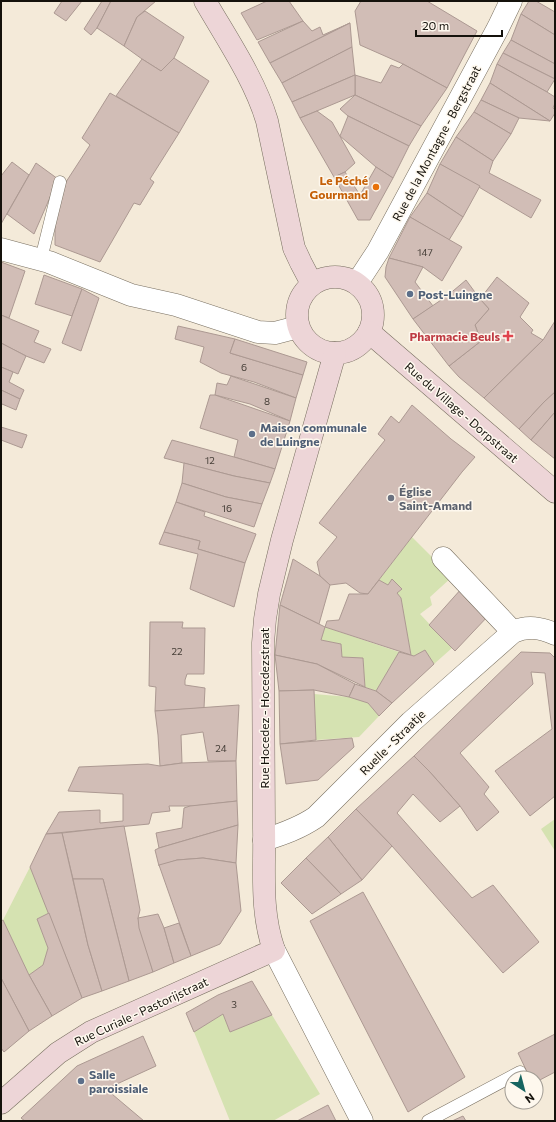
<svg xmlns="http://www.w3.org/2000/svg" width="556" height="1122" font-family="Commissioner,sans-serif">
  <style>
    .green { fill: #d5e2b1 }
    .building { fill: #d1bdb6; stroke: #ac9992 }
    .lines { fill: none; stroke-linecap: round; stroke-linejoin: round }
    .lane-casing { stroke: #786f60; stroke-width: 13 }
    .street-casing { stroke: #786f60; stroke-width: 23 }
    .secondary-casing { stroke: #786f60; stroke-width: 23 }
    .lane { stroke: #fff; stroke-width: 12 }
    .street { stroke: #fff; stroke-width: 22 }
    .secondary { stroke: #edd5d7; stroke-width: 22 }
    .food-dot { fill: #e8710a; stroke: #fef8ee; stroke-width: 1.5 }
    .service-dot { fill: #5c6f8a; stroke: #fef8ee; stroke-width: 1.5 }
    .health-dot { fill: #e0444e; stroke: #fef8ee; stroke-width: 1.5 }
    .worship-dot { fill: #6b7280; stroke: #fef8ee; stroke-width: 1.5 }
    .labels { text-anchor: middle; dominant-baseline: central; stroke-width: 3; stroke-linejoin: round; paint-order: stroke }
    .number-label { font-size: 10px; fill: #443d36 }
    .street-label { font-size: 12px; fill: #15120c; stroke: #fef8ee }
    .food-label { font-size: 12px; font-weight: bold; fill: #c56008; stroke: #fef8ee; text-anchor: end }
    .service-label { font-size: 12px; font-weight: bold; fill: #4e5e75; stroke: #fef8ee; text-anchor: start }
    .health-label { font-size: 12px; font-weight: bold; fill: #be3a42; stroke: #fef8ee; text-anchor: end }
    .worship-label { font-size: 12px; font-weight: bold; fill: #5b616d; stroke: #fef8ee; text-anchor: start }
  </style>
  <rect width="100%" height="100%" fill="#f4ead9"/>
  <g class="green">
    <path d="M412,537L452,577L430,597L432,605L420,614L452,648L434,664L425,650L414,656L411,655L401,598L397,593L402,589L392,580L388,585L379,580Z"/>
    <path d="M325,627L399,652L376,691L365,687L363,658L342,657L341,644L321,640Z"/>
    <path d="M314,694L349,697L368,703L379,716L359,737L316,740Z"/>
    <path d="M555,819V851L541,829Z"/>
    <path d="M30,867L49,913L37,919L48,948L43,965L29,975L3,920Z"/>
    <path d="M223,1014L230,1032L272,1015L320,1094L273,1121H230L194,1032Z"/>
  </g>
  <g class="building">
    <path d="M62,1H82L66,21L54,13Z"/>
    <path d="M102,1H111L97,28L91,35L84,29Z"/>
    <path d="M111,1H156L137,17L124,46L97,28Z"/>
    <path d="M267,1H289L303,21L257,40L241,13Z"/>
    <path d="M361,1H427L477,31L447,88L403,64L360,45L355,11Z"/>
    <path d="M529,1H536L555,12V35L521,14Z"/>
    <path d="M145,11L184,37L174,58L161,71L142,59L124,46L137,17Z"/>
    <path d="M521,14L555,35V64L511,40Z"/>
    <path d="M303,21L312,31L320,27L323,35L350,23L270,63L258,42Z"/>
    <path d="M350,23L352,47L282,83L270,63Z"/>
    <path d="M511,40L555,64V79L503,53Z"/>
    <path d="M352,47L355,75L292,102L282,83Z"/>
    <path d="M503,53L555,79L547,92L497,64Z"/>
    <path d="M174,58L209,81L179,133L116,96L142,59L161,71Z"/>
    <path d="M403,64L447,88L421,126L355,95V75L381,83L391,65L399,68Z"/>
    <path d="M497,64L547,92L555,97V103L553,108L555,110V113L550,121L490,83Z"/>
    <path d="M355,75V95L300,118L292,102Z"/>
    <path d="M490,83L550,121L519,118L481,100Z"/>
    <path d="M110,93L179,133L150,179L154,182L140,205L134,203L100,262L55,245V220L64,185L90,145L82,138Z"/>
    <path d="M355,95L421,126L409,146L348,116L340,109Z"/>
    <path d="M481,100L519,118L511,134L474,112Z"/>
    <path d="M317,111L332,122L355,163L345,172L334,177L300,118Z"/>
    <path d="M474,112L511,134L493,161L456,137Z"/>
    <path d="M348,116L409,146L393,178L376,167L340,136Z"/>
    <path d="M456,137L493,161L489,173L541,200L531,218L440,164Z"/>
    <path d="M12,162L29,175L1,224V176Z"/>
    <path d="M36,163L58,179L34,234L7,214Z"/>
    <path d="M440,164L480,186L463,217L427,193Z"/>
    <path d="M376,167L393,178L370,220H358L334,177L345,172L360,195Z"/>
    <path d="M427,193L463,217L449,240L410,217Z"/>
    <path d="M410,217L462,247L442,281L423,267L389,258Z"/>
    <path d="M389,258L423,267L415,282L433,306L413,319L385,277L386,267Z"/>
    <path d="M1,262L25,271L9,318L1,315Z"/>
    <path d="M44,275L82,289L72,316L35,304Z"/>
    <path d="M497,277L529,303L520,317L533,330L531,333L543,340L484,398L459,377L449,366L481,341L475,325L489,309L480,299Z"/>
    <path d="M466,280L480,299L489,309L475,325L481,341L449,366L413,319L447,296Z"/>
    <path d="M82,289L99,298L81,351L62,343Z"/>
    <path d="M1,315L39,331L34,342L51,349L44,363L26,356L1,343Z"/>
    <path d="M555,321V392L544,402L519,429L484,398L543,340Z"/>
    <path d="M178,326L235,339L230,353L303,375L296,398L254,382L221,373L200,362L204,347L175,339Z"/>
    <path d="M235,339L307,362L303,375L230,353Z"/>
    <path d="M1,343L26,356L18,374L1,367Z"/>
    <path d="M1,367L13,372L9,382L24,390L20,399L1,390Z"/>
    <path d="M231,376L296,398L290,421L250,404L215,395L217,383L227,385Z"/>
    <path d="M1,390L20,399L16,410L2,404L1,407Z"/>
    <path d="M555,392V412L531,440L519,429L544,402Z"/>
    <path d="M210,395H215L290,421L275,469L234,457L238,440L200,428Z"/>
    <path d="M412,405L451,439L475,457L462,472L368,594L360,593L346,583L330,585L320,576L317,562L337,537L319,523L385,440L378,434L391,416L399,423Z"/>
    <path d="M555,412V459L531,440Z"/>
    <path d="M1,427L27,435L22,448L1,440Z"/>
    <path d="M172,440L234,457L275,469L270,483L234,476L164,458Z"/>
    <path d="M184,463L234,476L270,483L262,504L226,497L182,483Z"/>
    <path d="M182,483L226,497L262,504L254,527L176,502Z"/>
    <path d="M176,502L205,512L204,516L256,534L245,563L198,549L200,541L164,532Z"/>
    <path d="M164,532L200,541L198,549L245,563L234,607L190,589L198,554L159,544Z"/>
    <path d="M293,559L320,576L330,585L319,624L280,605Z"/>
    <path d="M392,579L402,589L397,593L401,598L411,655L325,627L327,621L339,620L349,594H368L379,580L388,585Z"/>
    <path d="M462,588L489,615L455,651L429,625Z"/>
    <path d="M280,605L325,627L321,640L341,644L342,657L363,658L365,687L317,664L275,655Z"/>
    <path d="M150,622H183L182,628H205L204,674H187L185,680V685L205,688L204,708L155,711L156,687L149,686Z"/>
    <path d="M425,650L434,664L392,703L376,691L399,652L414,656Z"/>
    <path d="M521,652L550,653L555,658V796L530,816L495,771L552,729L545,673L531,672L533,684L460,753L489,787L484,794L499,812L477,831L460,806L429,771L414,756Z"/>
    <path d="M275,655L317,664L355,684L349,697L314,690L279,691Z"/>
    <path d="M355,684L376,691L392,703L379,716L368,703L349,697Z"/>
    <path d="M314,690L316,740L280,744L279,691Z"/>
    <path d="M239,705L236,761H208L203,732L181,735L182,763L160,766L158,735L155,711Z"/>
    <path d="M352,738L354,747L318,780L286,784L280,744Z"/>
    <path d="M414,756L429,771L460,806L440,822L413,794L397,813L472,898L493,885L539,942L503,973L392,846L356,809Z"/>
    <path d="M236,761L237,801L193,806H169L170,811L152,813L149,824L46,834L59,812L100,810V823L123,821V794L68,791L79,767L148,764L160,766L182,763Z"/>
    <path d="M237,801L238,825L159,848L156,833L182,828L184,808L190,806Z"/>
    <path d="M356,809L392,846L362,880L328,837Z"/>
    <path d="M238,825L236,863L203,858L177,860L159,866L155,850L159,848Z"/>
    <path d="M124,826L140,910L138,918L153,972L129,981L103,879H73L62,833Z"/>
    <path d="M62,833L88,945L102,991L82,998L30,867L46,834Z"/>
    <path d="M328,837L362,880L341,894L306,858Z"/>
    <path d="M203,858L236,863L241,911L220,944L191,956L159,865L177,860Z"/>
    <path d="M306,858L341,894L312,914L281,883Z"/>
    <path d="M73,879H103L129,981L102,991L88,945Z"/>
    <path d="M363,892L465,1077L408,1112L310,921Z"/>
    <path d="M49,913L82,998L52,1016L29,975L43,965L48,948L37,919Z"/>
    <path d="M158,914L164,928L174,963L153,972L139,928L138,918Z"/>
    <path d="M3,920L29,975L52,1016L29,1031L1,978V921Z"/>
    <path d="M179,923L191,956L174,963L164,928Z"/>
    <path d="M1,978L29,1031L4,1052L1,1048Z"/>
    <path d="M252,981L272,1015L230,1032L223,1014L194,1032L186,1013L218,995Z"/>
    <path d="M555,1034V1072L536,1082V1078H530L518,1053Z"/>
    <path d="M143,1036L156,1066L106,1089L144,1121H25L21,1118L77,1066Z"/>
    <path d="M328,1105L336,1121H297Z"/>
    <path d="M463,1116L466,1121H452Z"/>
  </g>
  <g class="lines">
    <g class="lane-casing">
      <g id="lane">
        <path d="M41,259L60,182"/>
        <path d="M428,1121L520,1072"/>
      </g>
    </g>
    <g class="street-casing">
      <g id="street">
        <path d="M1,249L49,262L131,295L176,305L258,332L275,333L298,327"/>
        <path d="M357,283L378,251L498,28L511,1"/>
        <path d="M443,558L513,632"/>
        <path d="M264,840C283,834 300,828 316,817L411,722L513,632C528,625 541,628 555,634"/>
        <path d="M274,950L362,1121"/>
      </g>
    </g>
    <g class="secondary-casing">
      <g id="secondary">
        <path d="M205,1C227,39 255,80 267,121L294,248L301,263L312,284"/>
        <circle cx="335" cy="315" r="38"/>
        <path d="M369,332L555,492"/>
        <path d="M1,1103L58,1053L91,1032L274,950C260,910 265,871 264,829C264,767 263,705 263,643L265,619L269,594L282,540L335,353"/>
      </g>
    </g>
    <use href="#lane" class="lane"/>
    <use href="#street" class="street"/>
    <use href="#secondary" class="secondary"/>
  </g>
  <circle class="food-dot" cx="376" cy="187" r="4"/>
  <g class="service-dot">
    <circle cx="410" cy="294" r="4"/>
    <circle cx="252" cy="434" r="4"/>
    <circle cx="81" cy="1081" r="4"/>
  </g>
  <path class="health-dot" d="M506 330h4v4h4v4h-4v4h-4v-4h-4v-4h4z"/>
  <circle class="worship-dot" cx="391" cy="498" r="4"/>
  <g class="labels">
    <g class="number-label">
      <text x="425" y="252">147</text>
      <text x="244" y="367">6</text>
      <text x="267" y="401">8</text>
      <text x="210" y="460">12</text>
      <text x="227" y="508">16</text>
      <text x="177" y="651">22</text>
      <text x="221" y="748">24</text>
      <text x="234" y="1004">3</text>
    </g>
    <g class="street-label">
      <text transform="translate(436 143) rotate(-62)">Rue de la Montagne - Bergstraat</text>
      <text transform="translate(462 412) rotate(41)">Rue du Village - Dorpstraat</text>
      <text transform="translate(264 708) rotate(-90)">Rue Hocedez - Hocedezstraat</text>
      <text transform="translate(392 742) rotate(-45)">Ruelle - Straatje</text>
      <text transform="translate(141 1011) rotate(-25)">Rue Curiale - Pastorijstraat</text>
    </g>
    <g class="food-label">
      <text x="368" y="180">Le Péché<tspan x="368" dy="14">Gourmand</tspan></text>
    </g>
    <g class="service-label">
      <text x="418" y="294">Post-Luingne</text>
      <text x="260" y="427">Maison communale<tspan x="260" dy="14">de Luingne</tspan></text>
      <text x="89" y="1074">Salle<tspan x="89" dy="14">paroissiale</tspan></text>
    </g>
    <g class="health-label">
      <text x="500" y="336">Pharmacie Beuls</text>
    </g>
    <g class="worship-label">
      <text x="399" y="491">Église<tspan x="399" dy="14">Saint-Amand</tspan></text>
    </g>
  </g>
  <rect width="556" height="1122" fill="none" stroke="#15120c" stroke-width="4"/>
  <g transform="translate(524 1090) rotate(144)"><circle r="19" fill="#fef8ee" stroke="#a19c94"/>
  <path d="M0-3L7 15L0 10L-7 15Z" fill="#166460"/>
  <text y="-6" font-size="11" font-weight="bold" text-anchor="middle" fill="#15120c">N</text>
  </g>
  <path d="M416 30v6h86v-6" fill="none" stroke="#15120c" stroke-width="2"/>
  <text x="422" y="30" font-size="12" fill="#15120c" stroke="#fef8ee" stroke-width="3" paint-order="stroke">20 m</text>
</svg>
